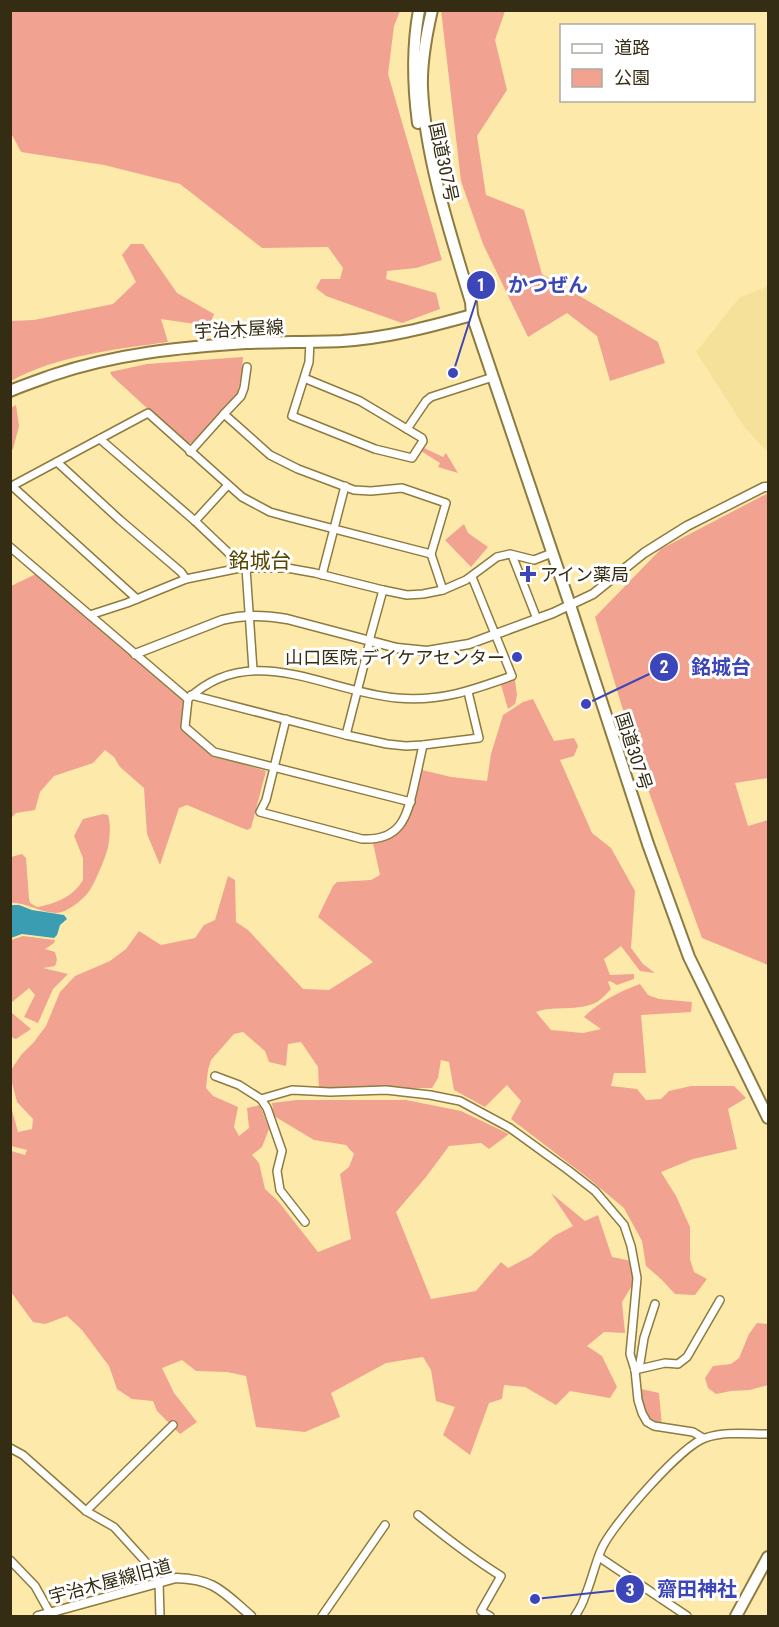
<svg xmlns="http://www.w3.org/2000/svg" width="779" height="1627" font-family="'Roboto Condensed','Noto Sans JP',sans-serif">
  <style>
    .built { fill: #f6e19a }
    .green { fill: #f1a290 }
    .water { fill: #3b9db1 }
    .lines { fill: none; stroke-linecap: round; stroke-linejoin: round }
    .minor-casing { stroke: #8d7b3f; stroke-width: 10 }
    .tertiary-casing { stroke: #8d7b3f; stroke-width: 11 }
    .primary-casing { stroke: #8d7b3f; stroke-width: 14 }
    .trunk-casing { stroke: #8d7b3f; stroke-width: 14 }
    .minor { stroke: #fff; stroke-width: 7 }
    .tertiary { stroke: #fff; stroke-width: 8 }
    .primary { stroke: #fff; stroke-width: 10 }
    .trunk { stroke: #fff; stroke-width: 10 }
    .poi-dot { fill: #3d46b9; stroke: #fff; stroke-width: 2 }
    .labels { text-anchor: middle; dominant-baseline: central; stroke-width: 6; stroke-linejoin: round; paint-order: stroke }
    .street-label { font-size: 18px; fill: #342d13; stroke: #fff }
    .poi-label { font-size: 18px; fill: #342d13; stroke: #fff; text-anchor: start }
    .quarter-label { font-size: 21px; fill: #564600; stroke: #fff }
    .leader { fill: none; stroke: #3d46b9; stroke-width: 2 }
    .callout-dot { fill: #3d46b9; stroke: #fff; stroke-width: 2 }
    .mark-label { font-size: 18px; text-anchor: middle; font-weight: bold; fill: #fff }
    .callout-label { font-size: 20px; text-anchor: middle; font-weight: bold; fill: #3d46b9; stroke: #fff; stroke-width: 6; stroke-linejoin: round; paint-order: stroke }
  </style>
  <rect width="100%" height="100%" fill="#fdeaab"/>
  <path class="built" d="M768,286V449H765L745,428L696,352L739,298Z"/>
  <g class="green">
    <path d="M11,10L400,11L394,26L388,74L442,260L416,268L387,271L386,279L436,293L440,309L402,323L326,296L316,288L321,279H340L343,268L328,247L262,248L180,184L104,165L21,152L11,133Z"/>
    <path d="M441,10L505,11L495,40L507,90L477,136L486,195L524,210L542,274L658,342L665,363L610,381L597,336L567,313L528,337L483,244L461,181Z"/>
    <path d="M131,244H143L177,293L214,314L209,326L161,319L168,342C117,349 55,356 11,381V321L34,320L113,304L136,282L122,255Z"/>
    <path d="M243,357L242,371L237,395L193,443H185L112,376L110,372L147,364Z"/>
    <path d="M16,405L19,426L13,449L11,451V408Z"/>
    <path d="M420,446L443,457L446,453L458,473L438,467L440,463L418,449Z"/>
    <path d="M768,493V778L735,783L748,826L768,820V965L702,938L642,773L595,617L661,549Z"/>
    <path d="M464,524L468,533L488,547L471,567L445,540Z"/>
    <path d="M36,574L183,701L180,728L213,755L266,771L251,828L247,830L187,805L179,808L160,865L147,834L144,788L120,767L114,757L105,750L93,763L54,776L40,792L35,810L16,813L11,818V586Z"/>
    <path d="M515,680L517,695L515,704L508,709L501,685Z"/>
    <path d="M533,699L554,741L574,738L578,746L574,756L560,760L592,833L611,848L635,891L631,948L643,964L655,973L640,971L621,946L604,959L610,975L634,974V979L617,985L610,981L608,982L611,989C607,993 602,999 597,1002C578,1012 555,1005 536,1012L551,1030L583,1033L601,1029L584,1017C600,1001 619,992 640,984L648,995L659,999L692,1002L691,1012L641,1015L646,1073H614L611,1086L637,1089L646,1100L661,1099L669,1091L691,1086H734L746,1098L728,1109L737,1149L693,1159L661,1172L676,1196L690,1227V1259L694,1272L707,1279L695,1295L675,1294L662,1280L646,1266L642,1241L624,1208L588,1178L511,1119L521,1101L507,1085L485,1107L454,1090L449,1062L441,1060L438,1078L432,1088L319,1089L318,1067L301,1042L288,1044L286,1066L269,1062L265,1051L243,1032L234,1034L211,1060L208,1070L206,1088L213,1096L238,1107L234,1127L239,1136L249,1128L247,1108L260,1105L269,1129L262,1147L252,1155L259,1163L265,1189L278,1201L318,1252L351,1239L340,1174L349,1167L354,1154L346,1145L314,1140L274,1116L272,1103L297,1100H406L461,1111L509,1134L489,1149L481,1143L449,1146L426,1177L396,1212L431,1299L476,1291L501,1262L508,1268L531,1256L554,1236L573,1226L551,1193L585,1221L598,1215L612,1257L631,1261L633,1284L622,1302L625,1333L604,1332L587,1346L602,1356L617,1387L610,1398L570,1391L556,1405L525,1387L504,1385L502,1399L489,1403L470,1455L443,1435L455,1407L436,1401L431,1370L423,1357L386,1363L331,1393L340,1417L305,1432L256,1427L246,1376L227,1372L196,1371L182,1360L162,1368L174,1393L197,1422L180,1434L157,1411L153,1401L132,1399L117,1389L109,1366L82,1330L67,1316L45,1324L33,1322L11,1292V1151L25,1155L27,1150L11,1146L10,1103L18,1132L32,1129L33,1119L17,1102L11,1079V1070L21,1055L34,1042L46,1026L60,992L75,976L110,961L126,949L139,931L161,945L195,938L204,925L215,920L228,876L235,880L236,922L248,930L303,989L329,990L373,962L318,917L333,886L337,882L371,880L380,875L373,843C412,838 415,801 422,770L451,777L487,781L491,754L503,715L523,702Z"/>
    <path d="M103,814L108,815C111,824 110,838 108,847C106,857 93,888 87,894C80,902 66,913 56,913C42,913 21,901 11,903V857L22,854L26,858L29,899L30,903L37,907C55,904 73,897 83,880V858L74,836L83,819Z"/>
    <path d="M23,936L55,940L54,943L45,949L55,952L57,960L55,966L43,968L68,974L53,989L38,1023L24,1017L35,995L29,988L11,1003L12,1013L31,1029L16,1039L11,1037V940Z"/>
    <path d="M757,1323L768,1324V1385L750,1390L731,1391L716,1394L708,1388L705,1378L713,1366L731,1364L739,1358L749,1334Z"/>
    <path d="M637,1388L659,1393L662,1427L647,1422Z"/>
  </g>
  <path class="water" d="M11,905H19L32,910L64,915L67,919L60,925L57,935L54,938L22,934L11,938Z"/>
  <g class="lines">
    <g class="minor-casing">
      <g id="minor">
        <path d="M304,378L360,401L422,438L423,441L412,458L375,449L292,416L309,362L310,341"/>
        <path d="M224,414L241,396L244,388L247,367"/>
        <path d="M407,429L426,401L431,397L493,377"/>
        <path d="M100,439L195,521L235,559L240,568"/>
        <path d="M190,452L224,414L270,455L298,469L354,490L371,491L402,488L446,503L431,554L443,590"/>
        <path d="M57,462L120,520L181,572L186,579"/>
        <path d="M12,486L137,599"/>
        <path d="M10,487L148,413L242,497L270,512L288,517L431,554"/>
        <path d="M195,521L227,486"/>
        <path d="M10,547L188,699"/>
        <path d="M512,555L537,619"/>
        <path d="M246,568L253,670"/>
        <path d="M322,575L345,486"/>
        <path d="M90,615L127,603L186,579L240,568H287L315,573L383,590L407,595L423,594L443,590L466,580L497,557L510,554L534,560L552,553"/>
        <path d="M369,641L383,590"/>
        <path d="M191,695L346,735L387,744L406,746L423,745L479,738L468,692"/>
        <path d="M286,719L266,800L260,812L362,839C400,841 407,818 414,786C417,773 420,759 423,745"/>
        <path d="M346,735L370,641"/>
        <path d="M411,802L214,752L185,727L188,699C251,639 326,692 397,698C440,702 473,690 512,676L472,577"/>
        <path d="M215,1076L239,1085L261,1099L292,1090L330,1092L386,1090L430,1095L460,1101L510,1128L568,1170L595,1191L624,1225L631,1246L637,1278L630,1354L635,1370L638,1400L642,1413L647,1422L654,1426L693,1432L703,1438"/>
        <path d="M261,1099L267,1108L282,1151L277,1171L280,1190L305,1222"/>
        <path d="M635,1370L665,1363L678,1364L687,1357L720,1300"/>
        <path d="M635,1370L640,1363L644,1338L655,1304"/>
        <path d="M10,1448L23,1455L86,1511L114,1527L144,1560L159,1582L160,1616"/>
        <path d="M86,1511L173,1425"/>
        <path d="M418,1515C445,1537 472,1558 501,1576L481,1611L490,1616"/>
        <path d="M599,1557L687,1616"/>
        <path d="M10,1560L35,1586L50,1613"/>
        <path d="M322,1616L385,1525"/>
        <path d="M575,1616C579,1610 583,1603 585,1596C592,1580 595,1563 602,1548C613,1524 681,1446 705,1438C725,1431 747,1434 768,1434"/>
      </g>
    </g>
    <g class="tertiary-casing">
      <g id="tertiary">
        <path d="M135,654L222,620C244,614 265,615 287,619L397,648L427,651L469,644L553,613L593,594L644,553L687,526L764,487H768"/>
        <path d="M38,1616L176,1578C215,1579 223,1592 251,1616"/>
      </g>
    </g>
    <g class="primary-casing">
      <path id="primary" d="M10,391C24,385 39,380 53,375C115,354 181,347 246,343C278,342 310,342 342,341C387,338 429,327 472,315"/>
    </g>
    <g class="trunk-casing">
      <g id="trunk">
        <path d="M432,10C426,36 421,62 422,88C425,157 451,236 471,302L472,315L570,605L648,844L689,957L768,1118"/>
        <path d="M418,123C413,85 412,48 419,10"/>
        <path d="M736,1616L768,1557"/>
      </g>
    </g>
    <use href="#minor" class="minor"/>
    <use href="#tertiary" class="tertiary"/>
    <use href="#primary" class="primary"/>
    <use href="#trunk" class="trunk"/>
  </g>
  <g class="poi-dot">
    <path d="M525 565h6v6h6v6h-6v6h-6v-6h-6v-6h6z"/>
    <circle cx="517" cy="657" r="6"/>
  </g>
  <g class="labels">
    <g class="street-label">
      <text transform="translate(444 162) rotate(78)">国道307号</text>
      <text transform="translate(239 329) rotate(-3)">宇治木屋線</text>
      <text transform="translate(634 751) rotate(72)">国道307号</text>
      <text transform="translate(110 1581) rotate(-15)">宇治木屋線旧道</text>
    </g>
    <g class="poi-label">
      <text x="540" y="574">アイン薬局</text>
      <text x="505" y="657" text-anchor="end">山口医院 デイケアセンター</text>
    </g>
    <g class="quarter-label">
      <text x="260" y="561">銘城台</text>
    </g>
  </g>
  <path class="leader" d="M453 373L481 285M586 704L664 667M535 1599L630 1589"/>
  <g class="callout-dot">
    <circle cx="453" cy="373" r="6"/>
    <circle cx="586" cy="704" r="6"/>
    <circle cx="535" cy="1599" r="6"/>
    <circle cx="481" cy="285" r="15"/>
    <circle cx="664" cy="667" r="15"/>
    <circle cx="630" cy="1589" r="15"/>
  </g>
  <g class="mark-label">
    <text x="481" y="291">1</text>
    <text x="664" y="673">2</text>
    <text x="630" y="1596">3</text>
  </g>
  <g class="callout-label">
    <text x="548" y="292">かつぜん</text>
    <text x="721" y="674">銘城台</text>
    <text x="697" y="1596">齋田神社</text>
  </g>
  <rect width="779" height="1627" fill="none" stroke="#342d13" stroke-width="24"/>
  <rect x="560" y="24" width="195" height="78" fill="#ffffff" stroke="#aeaba1" stroke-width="1.5"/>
  <rect x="572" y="44" width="30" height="9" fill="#ffffff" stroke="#aeaba1" stroke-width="1.5"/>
  <text x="614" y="54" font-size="18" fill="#342d13">道路</text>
  <rect x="572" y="69" width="30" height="18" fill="#f1a290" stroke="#aeaba1" stroke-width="1.5"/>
  <text x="614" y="84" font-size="18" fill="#342d13">公園</text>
</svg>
